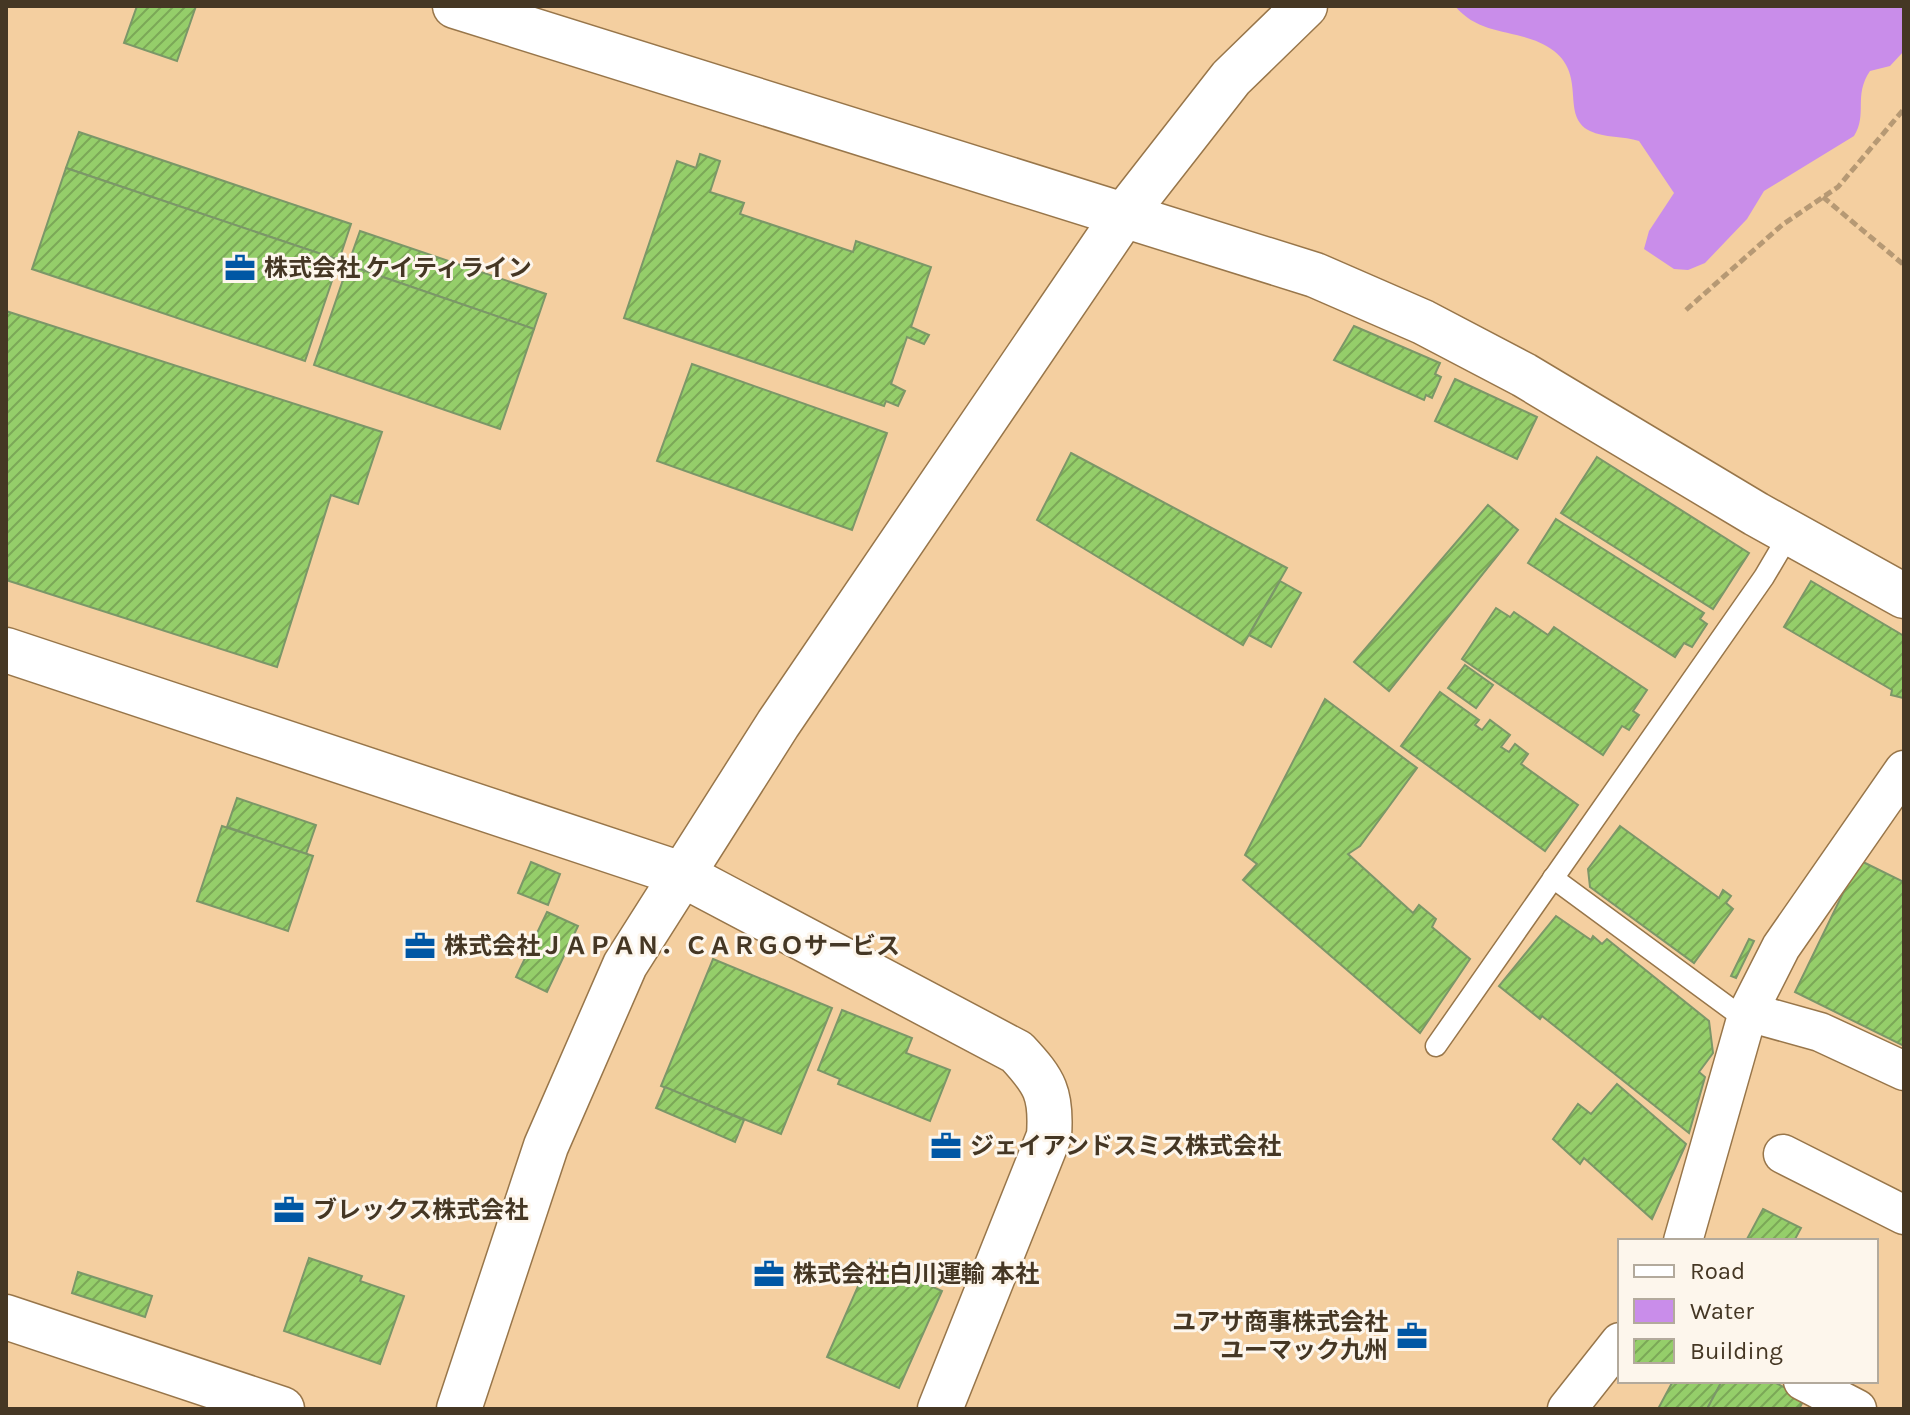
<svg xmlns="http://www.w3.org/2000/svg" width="1910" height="1415" font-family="Karla,'Noto Sans JP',sans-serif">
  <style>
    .water { fill: #c98dea }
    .building { fill: url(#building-hatch); stroke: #7b9768; stroke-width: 2 }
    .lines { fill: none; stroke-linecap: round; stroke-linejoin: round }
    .service-casing { stroke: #98764a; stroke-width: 23 }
    .minor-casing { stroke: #98764a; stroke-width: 41 }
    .tertiary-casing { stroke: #98764a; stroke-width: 47 }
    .path { stroke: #b69974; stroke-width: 5; stroke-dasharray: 8 4; stroke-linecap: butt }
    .service { stroke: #fff; stroke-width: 20 }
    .minor { stroke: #fff; stroke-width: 38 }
    .tertiary { stroke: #fff; stroke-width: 44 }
    .labels { text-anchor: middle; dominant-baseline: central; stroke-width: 6; stroke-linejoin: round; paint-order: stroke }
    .poi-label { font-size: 24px; font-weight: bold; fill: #453724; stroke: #fdf6ec; text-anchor: start }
  </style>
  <defs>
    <pattern id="building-hatch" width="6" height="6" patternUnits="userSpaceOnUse" patternTransform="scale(2)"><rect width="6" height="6" fill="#95ce6a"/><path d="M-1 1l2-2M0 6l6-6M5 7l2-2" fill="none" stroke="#7ba857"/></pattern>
  </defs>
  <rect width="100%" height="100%" fill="#f4cfa0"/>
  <path class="water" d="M1455,6H1904V51L1890,66L1870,71C1853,96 1868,114 1854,136L1764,191L1747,219L1705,263L1688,270L1674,269L1644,249L1649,231L1674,193L1639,141C1624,136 1604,138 1590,131C1560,116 1587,77 1554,51C1523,27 1482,39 1455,6Z"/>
  <g class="building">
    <path d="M137,6H196L177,61L124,43Z"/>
    <path d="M79,132L351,224L339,260L66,168Z"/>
    <path d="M700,154L720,161L710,192L744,203L740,214L853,252L856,241L931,267L911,327L929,335L924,344L907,337L891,384L905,391L898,406L886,401L884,406L624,318L677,161L696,168Z"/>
    <path d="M66,168L339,260L305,361L32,269Z"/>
    <path d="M360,231L546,294L534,329L348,265Z"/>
    <path d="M348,265L534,329L500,429L314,365Z"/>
    <path d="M6,311L382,432L358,504L331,495L277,667L6,580Z"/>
    <path d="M1354,326L1440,363L1435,374L1441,377L1432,398L1426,395L1424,400L1334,360Z"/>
    <path d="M692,364L887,433L852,530L657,461Z"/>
    <path d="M1455,379L1537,417L1517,459L1435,421Z"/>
    <path d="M1071,453L1287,568L1243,645L1037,520Z"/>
    <path d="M1597,457L1749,553L1713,609L1561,513Z"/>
    <path d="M1488,505L1518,530L1389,691L1354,662Z"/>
    <path d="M1556,519L1704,613L1700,619L1707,624L1692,647L1684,643L1675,657L1528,563Z"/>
    <path d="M1280,581L1301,593L1271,647L1249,635Z"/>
    <path d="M1811,581L1904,636L1903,698L1891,695L1892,690L1784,627Z"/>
    <path d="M1496,608L1510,617L1514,612L1548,635L1554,627L1647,690L1633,711L1639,715L1629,730L1622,726L1603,755L1462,659Z"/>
    <path d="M1465,665L1493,685L1476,708L1448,688Z"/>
    <path d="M1440,692L1479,720L1475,725L1482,730L1490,720L1510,735L1501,747L1509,752L1515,744L1528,754L1521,764L1578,805L1545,851L1401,746Z"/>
    <path d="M1325,699L1417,768L1360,846L1348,854L1413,913L1419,905L1436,919L1432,927L1470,959L1420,1033L1243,880L1257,864L1245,855Z"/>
    <path d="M237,798L316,825L306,854L227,827Z"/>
    <path d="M222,826L313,856L288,931L197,901Z"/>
    <path d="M1620,826L1719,898L1723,890L1731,896L1726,903L1733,909L1694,963L1590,887L1588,869Z"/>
    <path d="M1859,860L1904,882V1046L1795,992Z"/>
    <path d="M531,862L560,874L548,905L518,893Z"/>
    <path d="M547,912L578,926L547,992L516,977Z"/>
    <path d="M1556,916L1591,940L1593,936L1602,944L1607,939L1709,1021L1713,1053L1699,1072L1705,1077L1689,1133L1542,1016L1540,1019L1499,986Z"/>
    <path d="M1749,939L1754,941L1736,978L1731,976Z"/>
    <path d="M713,959L832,1008L781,1134L661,1086Z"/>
    <path d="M842,1010L912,1038L906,1053L950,1070L930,1121L838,1084L840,1079L818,1070Z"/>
    <path d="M1617,1084L1686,1144L1652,1219L1584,1158L1580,1164L1553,1139L1578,1104L1591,1114Z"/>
    <path d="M665,1087L744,1120L735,1142L656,1108Z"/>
    <path d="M1763,1209L1801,1228L1794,1241H1746Z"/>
    <path d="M309,1258L362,1276L360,1281L404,1296L380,1364L284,1331Z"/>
    <path d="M870,1259L942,1291L899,1388L827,1357Z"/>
    <path d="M78,1272L152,1296L145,1317L72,1293Z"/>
    <path d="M1673,1381H1722L1707,1409H1658Z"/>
    <path d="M1722,1381H1772L1805,1398L1799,1409H1707Z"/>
  </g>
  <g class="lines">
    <g class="service-casing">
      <g id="service">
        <path d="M1553,878L1746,1020"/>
        <path d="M1436,1046L1764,577L1790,533"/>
      </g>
    </g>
    <g class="minor-casing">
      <g id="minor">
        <path d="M1748,1012L1820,1032L1904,1071"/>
        <path d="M1783,1154L1904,1215"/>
        <path d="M1683,1241L1748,1012L1781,947L1904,770"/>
        <path d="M1803,1381L1857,1409"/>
        <path d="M1567,1409L1620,1342"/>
      </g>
    </g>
    <g class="tertiary-casing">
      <g id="tertiary">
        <path d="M455,6L1315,275L1423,322L1524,375L1756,514L1904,596"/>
        <path d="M6,650L681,874L1017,1052C1045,1082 1052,1094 1049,1136L940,1409"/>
        <path d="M6,1317L282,1409"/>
        <path d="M459,1409L546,1146L625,965L778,724L1124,215L1231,78L1305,6"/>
      </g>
    </g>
    <g class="path">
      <path d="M1823,197L1904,265"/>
      <path d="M1686,310L1782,225L1838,187L1904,109"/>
    </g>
    <use href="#service" class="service"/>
    <use href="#minor" class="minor"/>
    <use href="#tertiary" class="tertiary"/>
  </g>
  <defs>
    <g id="office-bare" transform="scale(2.4)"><path d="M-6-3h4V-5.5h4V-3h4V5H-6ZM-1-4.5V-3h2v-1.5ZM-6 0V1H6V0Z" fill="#0057a4" stroke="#fdf6ec" stroke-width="2.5" paint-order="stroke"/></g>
  </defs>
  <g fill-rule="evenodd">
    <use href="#office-bare" x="240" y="268"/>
    <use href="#office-bare" x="420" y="946"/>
    <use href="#office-bare" x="946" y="1146"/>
    <use href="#office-bare" x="289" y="1210"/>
    <use href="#office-bare" x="769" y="1274"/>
    <use href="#office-bare" x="1412" y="1336"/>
  </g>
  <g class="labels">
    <g class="poi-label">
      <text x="264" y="268">株式会社 ケイティライン</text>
      <text x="444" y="946">株式会社ＪＡＰＡＮ．ＣＡＲＧＯサービス</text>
      <text x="970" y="1146">ジェイアンドスミス株式会社</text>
      <text x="313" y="1210">ブレックス株式会社</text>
      <text x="793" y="1274">株式会社白川運輸 本社</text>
      <text x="1388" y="1322" text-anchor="end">ユアサ商事株式会社<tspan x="1388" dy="28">ユーマック九州</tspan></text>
    </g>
  </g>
  <rect width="1910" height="1415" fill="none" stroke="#453724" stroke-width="16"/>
  <rect x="1618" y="1239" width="260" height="144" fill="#fdf6ec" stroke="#b3aa9c" stroke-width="2"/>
  <rect x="1634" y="1265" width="40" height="12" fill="#ffffff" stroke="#b3aa9c" stroke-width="2"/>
  <text x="1690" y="1279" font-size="24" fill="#453724">Road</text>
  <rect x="1634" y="1299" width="40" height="24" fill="#c98dea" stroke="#b3aa9c" stroke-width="2"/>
  <text x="1690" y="1319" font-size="24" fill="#453724">Water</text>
  <rect x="1634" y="1339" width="40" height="24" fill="url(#building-hatch)" stroke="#b3aa9c" stroke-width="2"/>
  <text x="1690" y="1359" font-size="24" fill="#453724">Building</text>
</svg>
